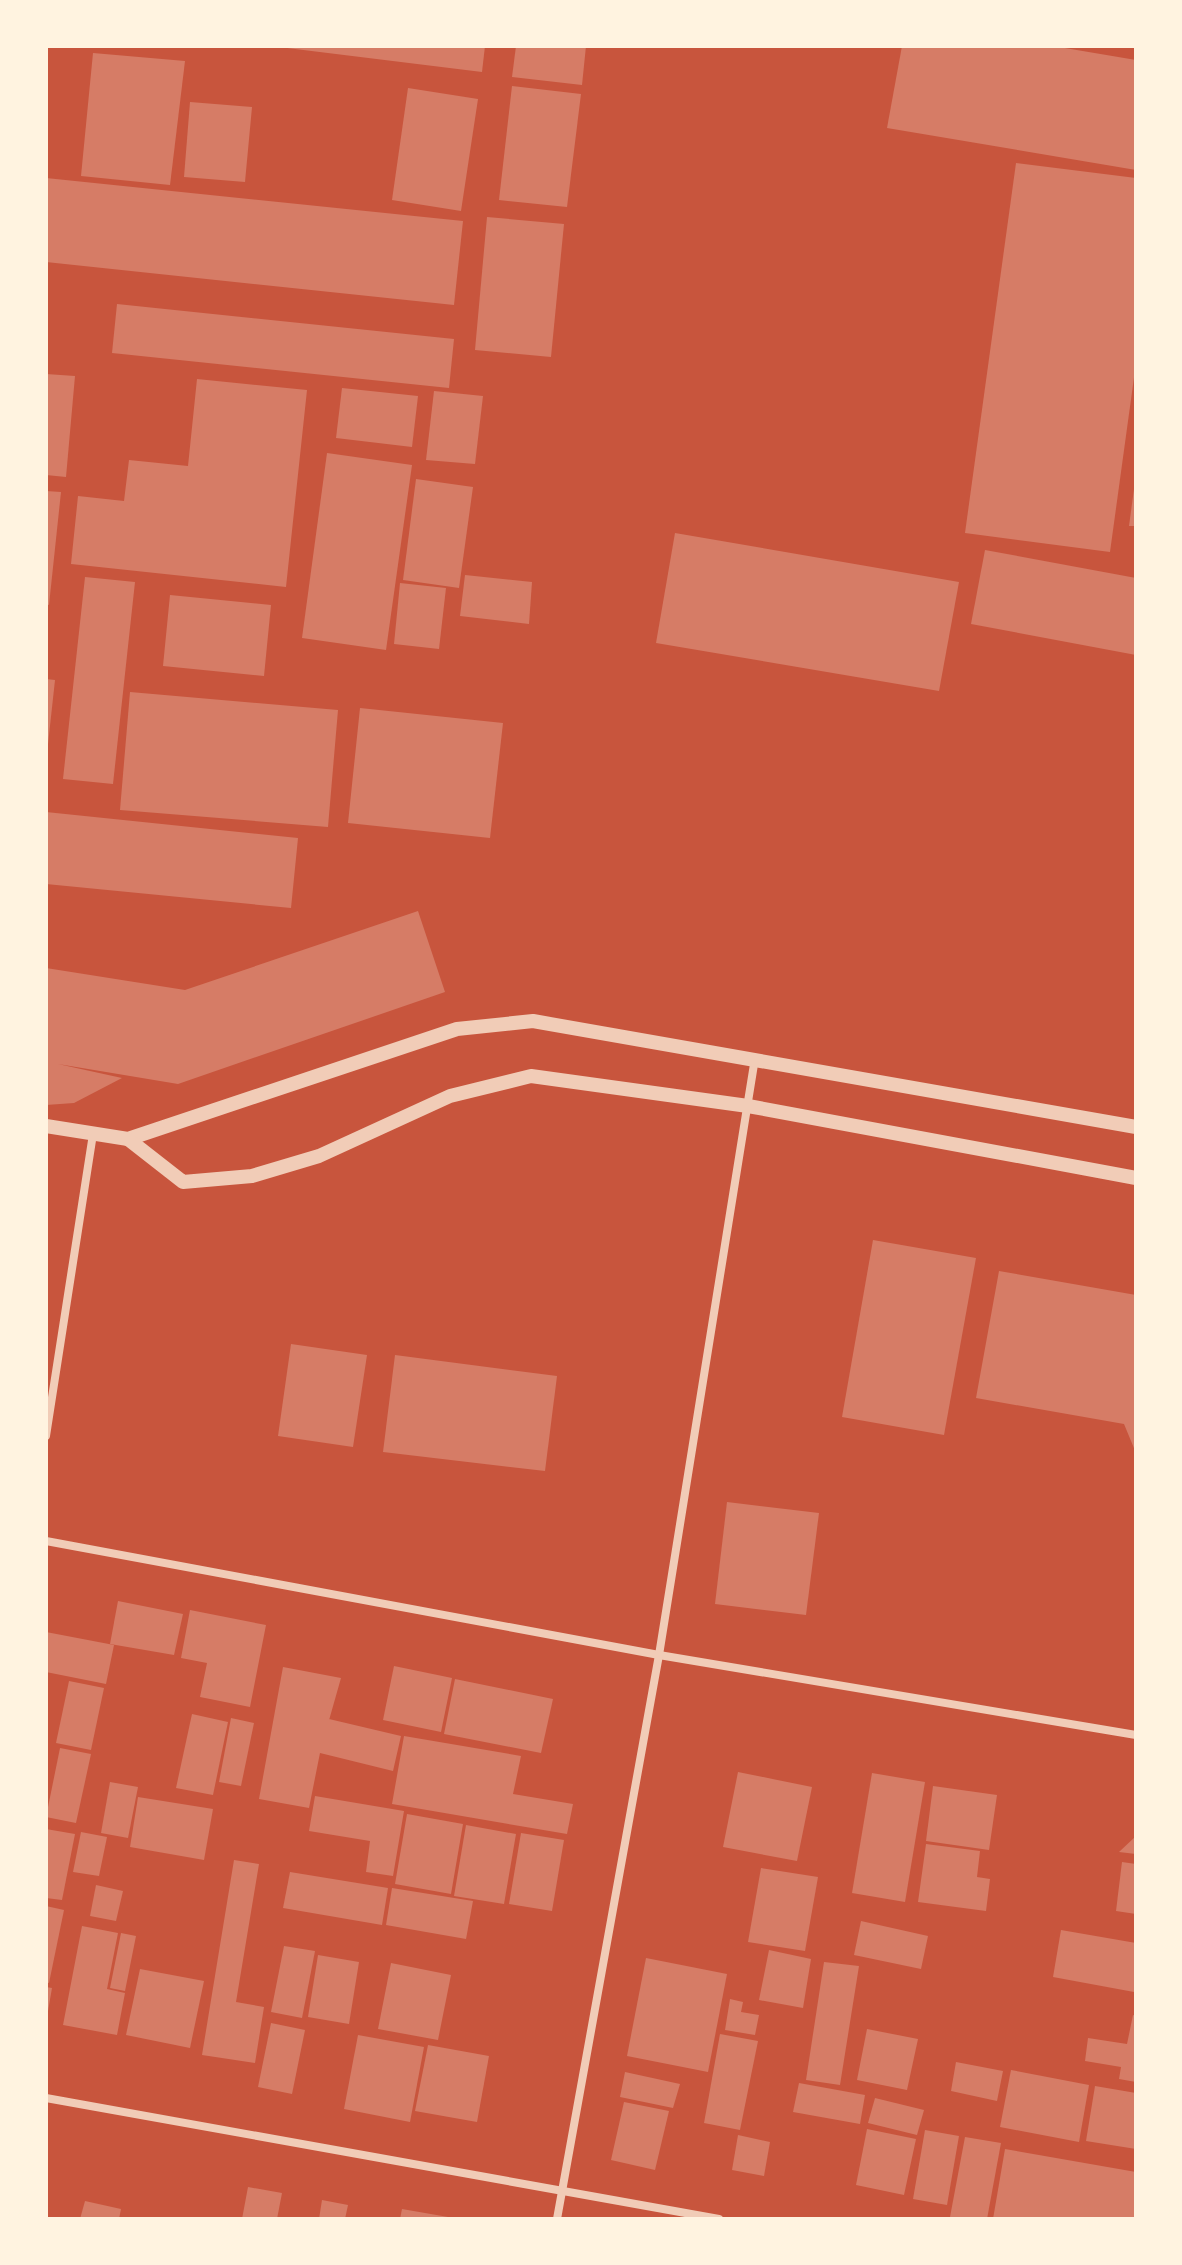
<svg xmlns="http://www.w3.org/2000/svg" width="1182" height="2265" font-family="Manrope,sans-serif">
  <style>
    .building { fill: #d67c66 }
    .lines { fill: none; stroke-linecap: round; stroke-linejoin: round }
    .minor { stroke: #f1ccb7; stroke-width: 8 }
    .tertiary { stroke: #f1ccb7; stroke-width: 14 }
  </style>
  <rect width="100%" height="100%" fill="#c8553d"/>
  <g class="building">
    <path d="M271,46H485L482,72Z"/>
    <path d="M516,46H586L582,85L512,77Z"/>
    <path d="M902,46H1053L1136,60V170L887,128Z"/>
    <path d="M93,53L185,61L170,185L81,176Z"/>
    <path d="M512,86L581,94L567,207L499,200Z"/>
    <path d="M408,88L478,99L461,211L392,200Z"/>
    <path d="M190,102L252,107L245,182L184,177Z"/>
    <path d="M1016,163L1136,178V363L1110,552L965,533Z"/>
    <path d="M46,178L463,221L454,305L46,262Z"/>
    <path d="M487,217L564,224L551,357L475,350Z"/>
    <path d="M117,304L454,339L449,388L112,353Z"/>
    <path d="M46,374L75,376L66,477L46,475Z"/>
    <path d="M197,379L307,390L286,587L71,564L78,496L124,501L129,460L188,466Z"/>
    <path d="M342,388L418,396L412,447L336,438Z"/>
    <path d="M434,391L483,396L475,464L426,460Z"/>
    <path d="M327,453L412,465L386,650L302,638Z"/>
    <path d="M416,479L473,487L459,588L403,580Z"/>
    <path d="M1134,489H1136V526H1129Z"/>
    <path d="M46,491L61,492L49,605L46,604Z"/>
    <path d="M675,533L959,582L939,691L656,643Z"/>
    <path d="M985,550L1136,578V655L971,624Z"/>
    <path d="M465,575L532,582L529,624L460,616Z"/>
    <path d="M85,577L135,582L113,784L63,779Z"/>
    <path d="M400,583L446,588L439,649L394,644Z"/>
    <path d="M170,595L271,605L264,676L163,666Z"/>
    <path d="M46,679L55,680L48,744H46Z"/>
    <path d="M130,692L338,710L328,827L120,810Z"/>
    <path d="M360,708L503,723L490,838L348,823Z"/>
    <path d="M46,812L298,838L291,908L46,884Z"/>
    <path d="M418,911L445,992L178,1084L58,1064L122,1078L74,1103L46,1105V968L185,990Z"/>
    <path d="M873,1240L976,1258L944,1435L842,1417Z"/>
    <path d="M999,1271L1136,1295V1453L1124,1424L976,1398Z"/>
    <path d="M291,1344L367,1355L353,1447L278,1436Z"/>
    <path d="M395,1355L557,1376L545,1471L383,1452Z"/>
    <path d="M727,1502L819,1513L806,1615L715,1604Z"/>
    <path d="M118,1601L183,1614L174,1655L110,1644Z"/>
    <path d="M190,1610L266,1625L250,1707L200,1697L207,1663L181,1658Z"/>
    <path d="M46,1632L114,1645L106,1684L46,1672Z"/>
    <path d="M394,1666L452,1678L441,1732L383,1720Z"/>
    <path d="M283,1667L341,1678L322,1745L329,1719L401,1736L393,1771L320,1753L309,1808L259,1799Z"/>
    <path d="M455,1679L553,1699L541,1753L444,1734Z"/>
    <path d="M69,1681L104,1688L91,1750L56,1743Z"/>
    <path d="M192,1714L228,1722L213,1795L176,1788Z"/>
    <path d="M231,1718L254,1723L241,1786L219,1782Z"/>
    <path d="M404,1736L521,1756L513,1794L573,1804L567,1834L392,1804Z"/>
    <path d="M60,1748L91,1754L76,1823L46,1817Z"/>
    <path d="M738,1772L812,1787L797,1861L723,1847Z"/>
    <path d="M872,1773L925,1782L905,1902L852,1893Z"/>
    <path d="M110,1782L138,1787L128,1838L101,1833Z"/>
    <path d="M933,1786L997,1795L989,1850L926,1841Z"/>
    <path d="M315,1796L404,1811L393,1876L366,1872L370,1841L309,1831Z"/>
    <path d="M138,1797L213,1809L204,1860L130,1847Z"/>
    <path d="M407,1814L463,1824L451,1894L395,1884Z"/>
    <path d="M466,1825L516,1834L504,1904L454,1896Z"/>
    <path d="M46,1829L75,1834L62,1900L46,1898Z"/>
    <path d="M81,1832L107,1837L99,1876L73,1872Z"/>
    <path d="M521,1833L564,1840L552,1911L509,1904Z"/>
    <path d="M1136,1836V1854L1119,1852Z"/>
    <path d="M926,1844L980,1851L977,1877L990,1879L986,1911L918,1902Z"/>
    <path d="M234,1860L259,1864L236,2002L264,2007L255,2063L202,2055Z"/>
    <path d="M1122,1862L1136,1864V1914L1116,1911Z"/>
    <path d="M761,1868L818,1877L805,1951L748,1942Z"/>
    <path d="M290,1872L388,1888L382,1925L283,1908Z"/>
    <path d="M96,1885L123,1891L116,1921L90,1916Z"/>
    <path d="M392,1888L473,1901L466,1939L386,1925Z"/>
    <path d="M46,1906L64,1910L49,1983L46,1982Z"/>
    <path d="M861,1921L928,1936L921,1969L854,1955Z"/>
    <path d="M82,1926L118,1933L107,1989L125,1993L117,2035L63,2025Z"/>
    <path d="M1061,1930L1136,1943L1134,1992L1053,1977Z"/>
    <path d="M121,1933L136,1936L125,1991L110,1988Z"/>
    <path d="M284,1946L315,1951L302,2018L271,2012Z"/>
    <path d="M769,1950L811,1959L803,2008L759,2000Z"/>
    <path d="M318,1955L359,1962L349,2024L308,2017Z"/>
    <path d="M646,1958L727,1974L708,2072L627,2056Z"/>
    <path d="M824,1962L859,1966L840,2085L806,2080Z"/>
    <path d="M391,1963L451,1975L438,2040L378,2029Z"/>
    <path d="M140,1969L204,1981L190,2048L126,2035Z"/>
    <path d="M46,1987L52,1988L48,2011H46Z"/>
    <path d="M730,1999L743,2002L741,2012L759,2015L755,2035L725,2030Z"/>
    <path d="M1133,2015L1136,2016V2082L1119,2079L1121,2067L1085,2061L1088,2038L1127,2044Z"/>
    <path d="M271,2023L305,2030L292,2094L258,2087Z"/>
    <path d="M867,2029L918,2039L907,2090L857,2080Z"/>
    <path d="M720,2034L758,2041L740,2130L704,2123Z"/>
    <path d="M358,2035L424,2047L410,2122L344,2109Z"/>
    <path d="M428,2045L489,2056L477,2122L415,2111Z"/>
    <path d="M956,2062L1003,2071L997,2101L951,2091Z"/>
    <path d="M1011,2070L1089,2085L1079,2142L1000,2127Z"/>
    <path d="M625,2072L680,2084L673,2108L620,2097Z"/>
    <path d="M799,2083L865,2095L860,2124L793,2112Z"/>
    <path d="M1095,2086L1136,2093V2149L1086,2141Z"/>
    <path d="M875,2098L924,2110L917,2135L868,2123Z"/>
    <path d="M624,2102L669,2111L655,2170L611,2160Z"/>
    <path d="M867,2129L916,2139L904,2195L856,2185Z"/>
    <path d="M925,2130L959,2136L947,2205L913,2199Z"/>
    <path d="M738,2135L770,2142L764,2176L732,2170Z"/>
    <path d="M965,2137L1001,2143L987,2219L950,2217Z"/>
    <path d="M1005,2149L1136,2172V2219H993Z"/>
    <path d="M248,2187L282,2193L277,2219H242Z"/>
    <path d="M322,2200L348,2205L345,2219H319Z"/>
    <path d="M85,2201L121,2209L119,2219H80Z"/>
    <path d="M402,2209L448,2217V2219H400Z"/>
  </g>
  <g class="lines">
    <g class="minor">
      <path d="M46,1436L93,1134"/>
      <path d="M46,1541L659,1655L1136,1735"/>
      <path d="M46,2098L719,2219"/>
      <path d="M557,2219L659,1655L755,1058"/>
    </g>
    <g class="tertiary">
      <path d="M46,1126L128,1139L457,1029L533,1021L1136,1127"/>
      <path d="M128,1139L183,1182L252,1176L319,1156L450,1096L531,1076L748,1106L1136,1178"/>
    </g>
  </g>
  <rect width="1182" height="2265" fill="none" stroke="#fff3e0" stroke-width="96"/>
</svg>
